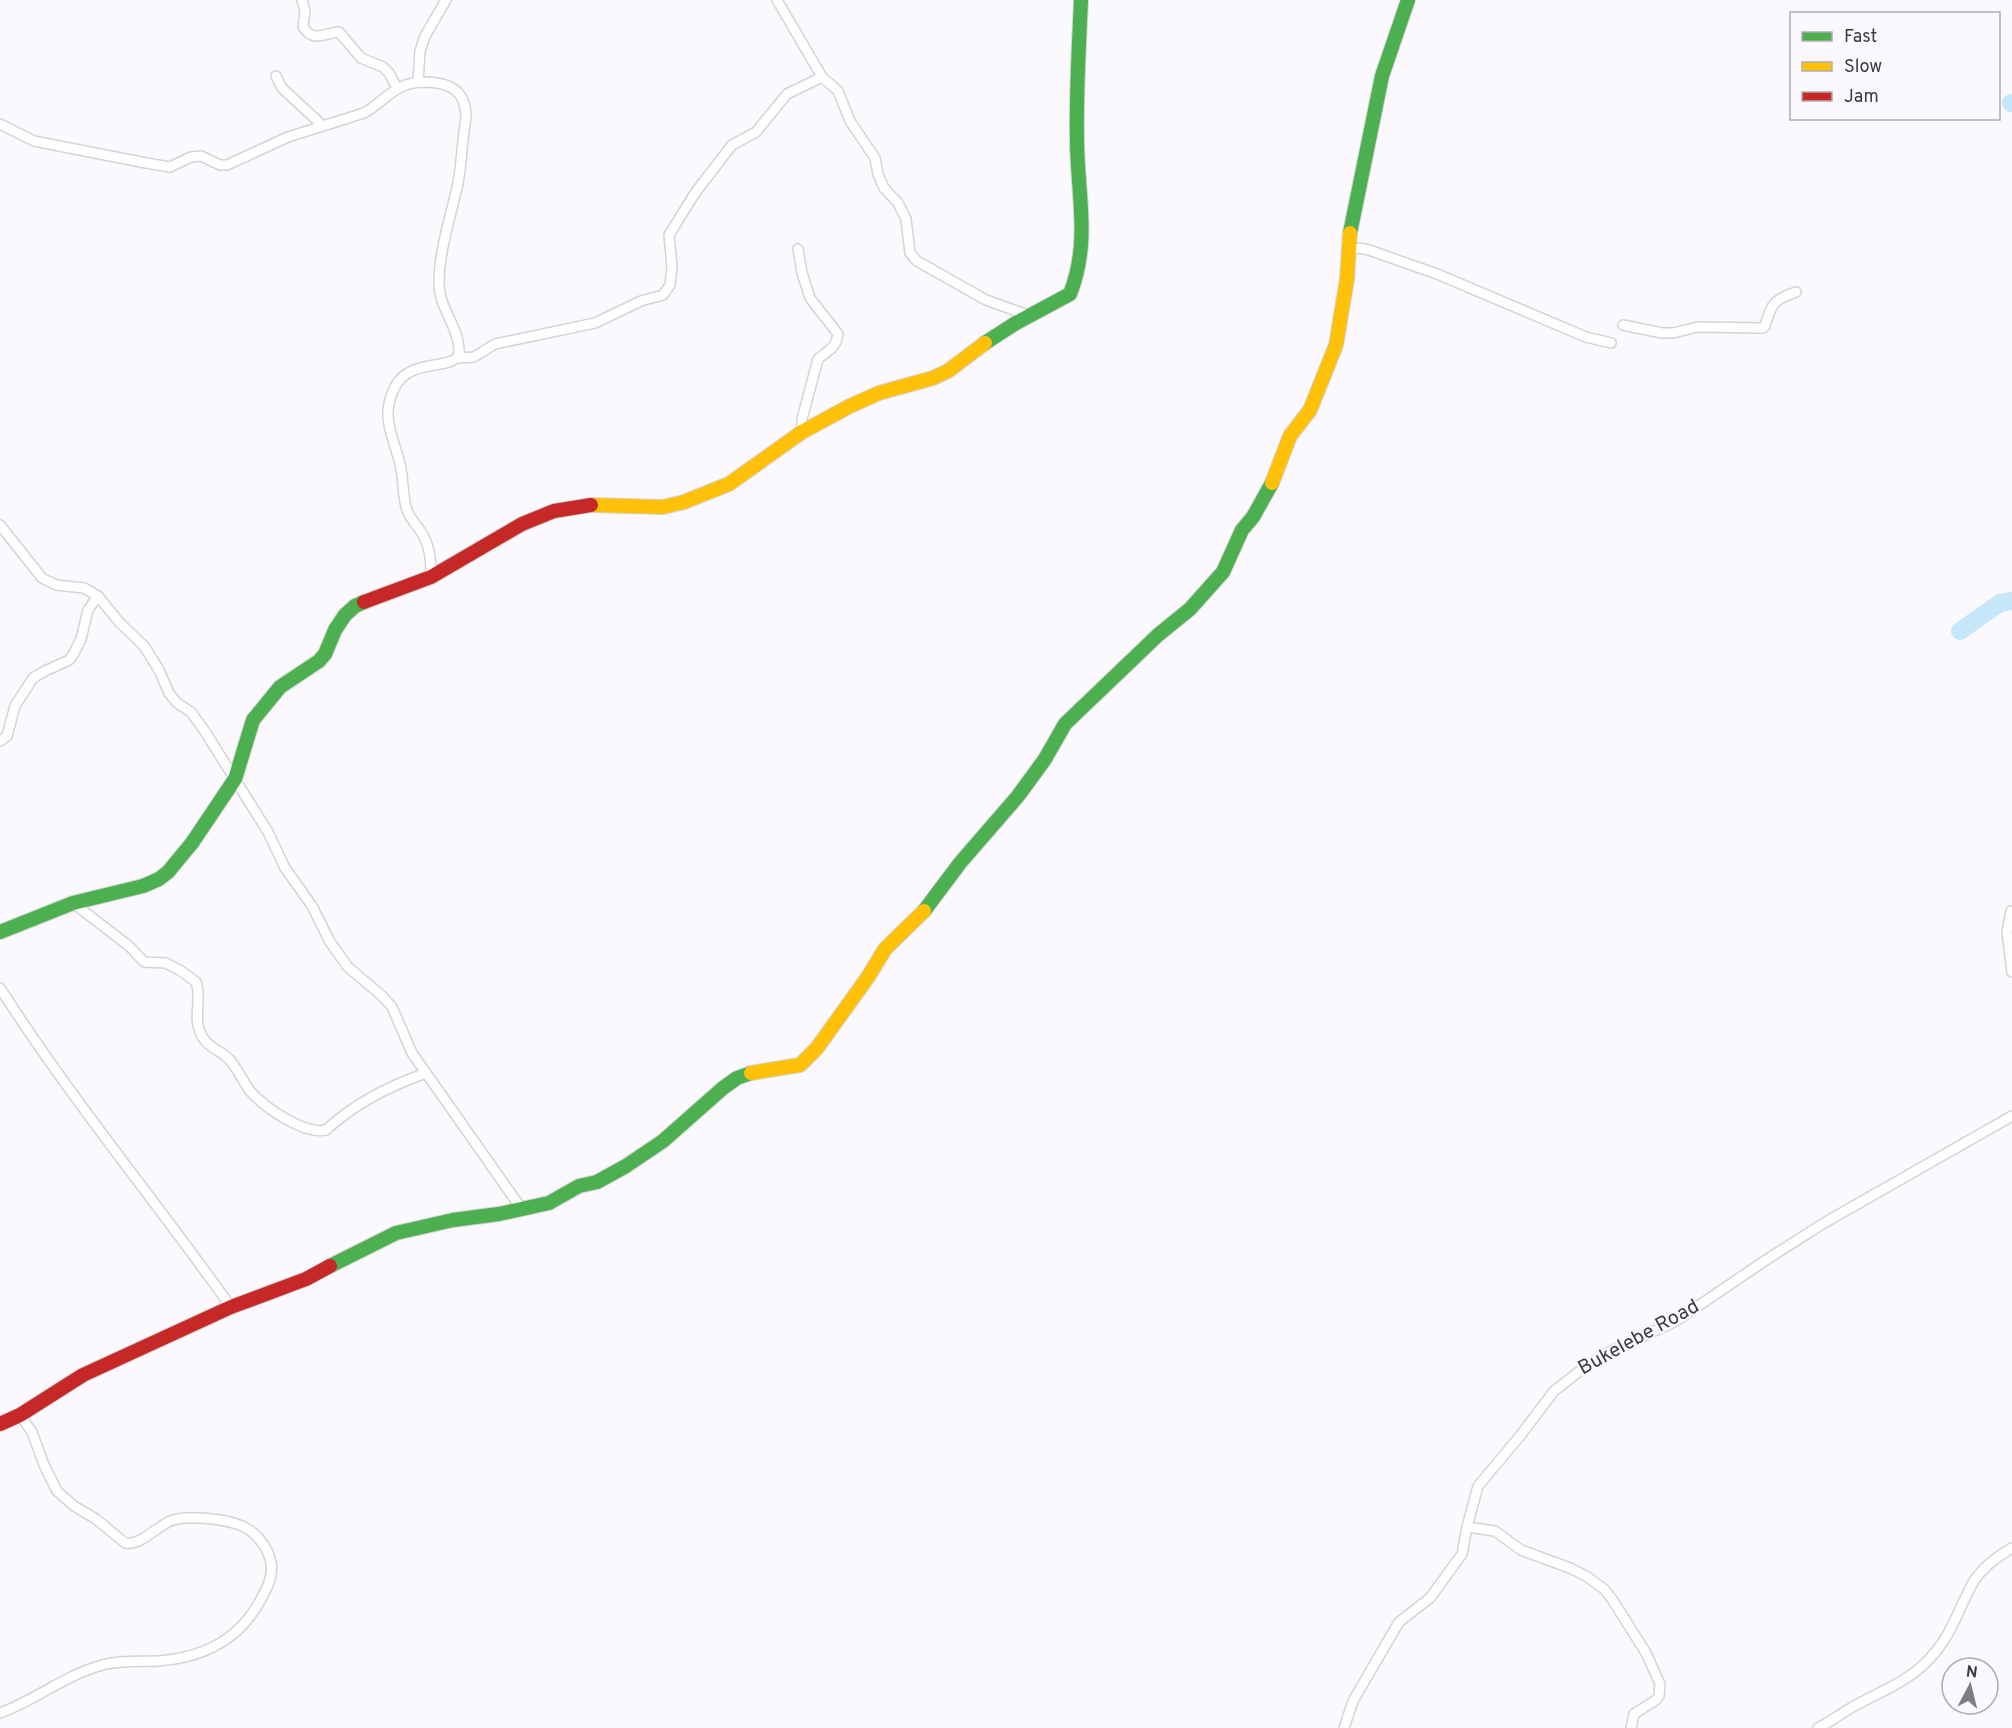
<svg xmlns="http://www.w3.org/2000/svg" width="2012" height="1728" font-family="Overpass,sans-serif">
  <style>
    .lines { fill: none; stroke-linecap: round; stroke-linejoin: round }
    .river { stroke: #c6e7fa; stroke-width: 18 }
    .street-casing { stroke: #d4d3d6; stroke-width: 12 }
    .fast-casing { stroke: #d4d3d6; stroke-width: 16 }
    .slow-casing { stroke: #d4d3d6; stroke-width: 16 }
    .jam-casing { stroke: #d4d3d6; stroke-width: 16 }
    .street { stroke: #fefeff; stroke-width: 9 }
    .fast { stroke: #4caf50; stroke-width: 14 }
    .slow { stroke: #ffc107; stroke-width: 14 }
    .jam { stroke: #c62828; stroke-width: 14 }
    .labels { text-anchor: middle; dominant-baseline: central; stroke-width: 4.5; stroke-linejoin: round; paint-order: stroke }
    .street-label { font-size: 20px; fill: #3b3a3c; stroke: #fbf8fe }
  </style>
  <rect width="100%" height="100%" fill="#fbf9fd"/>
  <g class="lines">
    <g class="river">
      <path d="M2011,103H2012"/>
      <path d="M1960,631L2000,603L2012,601"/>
    </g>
    <g class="street-casing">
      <g id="street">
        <path d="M302,0L305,11L303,27C314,43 324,33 339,32L361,58L383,67L389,73L397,88"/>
        <path d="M777,0L822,77L838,91L850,121L875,158L878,174L884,188L898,203L906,219L910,253L917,261L986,300L1028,315"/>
        <path d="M276,76L282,88L323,126"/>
        <path d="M418,82L420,51L425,36L446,0"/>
        <path d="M0,124L34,141L146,163L170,167L191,157L201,156L220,165H227L288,137L364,113C377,106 386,95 399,88C407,83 417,82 427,82C451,83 466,91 466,118C462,140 462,162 458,183C451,216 439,250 439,284C439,309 461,329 459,355C450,370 411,359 396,385C379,415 393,435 400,464C404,479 402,496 407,510C409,517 415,523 419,529C430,544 431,559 431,577"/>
        <path d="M798,249L802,273L810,298L838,334L836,342L832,348L818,359L802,419V432"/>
        <path d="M1348,250L1359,248L1369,250L1437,274L1586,337L1611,343"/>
        <path d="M1623,325L1662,333H1673L1697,327L1763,328L1765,326C1772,303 1773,300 1796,292"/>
        <path d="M458,358L474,357L495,344L595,323L641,301L663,295L670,285L672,267L669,235L695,193L732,145L756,132L787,94L822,77"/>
        <path d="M0,525L42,578L56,585L84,588L98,596L119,622L144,646L159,670L169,693L177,703L191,712L204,730L268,832L285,868L312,906L330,942L348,967L382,996L392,1007L412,1053L521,1208"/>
        <path d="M0,741L7,736L15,706L33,678L45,671L69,660L73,655L81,639L88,610L98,596"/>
        <path d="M73,903L129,946L144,962L166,963L181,971L196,982C202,998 193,1017 200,1032C207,1049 220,1049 230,1060C238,1070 243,1081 250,1091C264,1107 304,1135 326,1130C355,1103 389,1086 426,1073"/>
        <path d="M2011,911L2007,932L2012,972"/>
        <path d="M0,988C71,1099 155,1200 231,1307"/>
        <path d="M1467,1527L1495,1531L1521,1550L1570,1568L1586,1576L1604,1589L1612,1599L1646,1653L1660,1684L1659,1696L1656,1700L1634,1714L1631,1728"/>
        <path d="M0,1713C34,1701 64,1676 99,1666C118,1660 139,1662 158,1661C200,1658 235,1643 257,1606C264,1594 274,1578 271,1563C268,1546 254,1529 237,1524C222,1519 188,1515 173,1520C157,1525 142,1546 125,1543L96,1519L74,1506L57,1491L44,1465L32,1432L20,1415"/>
        <path d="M1344,1728L1353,1701L1399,1622L1430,1598L1462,1554L1467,1527L1478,1486L1520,1436L1554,1391L1585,1367L1609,1352L1676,1321L1769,1258L1824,1223L2012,1116"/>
        <path d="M1818,1728C1832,1721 1844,1711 1858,1704C1884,1690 1911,1680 1931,1657C1952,1635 1959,1607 1974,1581C1983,1567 1998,1556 2012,1548"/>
      </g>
    </g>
    <g class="fast-casing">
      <g id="fast">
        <path d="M1350,233L1382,76L1408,0"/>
        <path d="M985,343L1016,323L1070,294C1091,241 1077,193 1077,139C1076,92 1079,46 1081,0"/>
        <path d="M924,911L960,863L1018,796L1045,759L1065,724L1158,635L1190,609L1223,572L1242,530L1253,517L1272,483"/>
        <path d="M0,932L73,903L143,886L159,879L168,872L192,843L235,779L253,720L280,687L319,661L325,654L335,630L345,615L355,606L364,602"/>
        <path d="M330,1266L396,1233L453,1220L499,1214L549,1203L579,1186L597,1182L626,1166L663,1141L723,1088L737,1078L751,1073"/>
      </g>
    </g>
    <g class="slow-casing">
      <g id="slow">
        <path d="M1272,483L1290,436L1310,410L1336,345L1347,279L1350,233"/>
        <path d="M591,505L663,507L684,502L729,484L802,432L850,406L879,393L933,378L948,371L985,343"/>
        <path d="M751,1073L800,1065L817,1048L868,977L885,949L924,911"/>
      </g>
    </g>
    <g class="jam-casing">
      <g id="jam">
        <path d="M364,602L431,577L522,524L554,511L591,505"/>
        <path d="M0,1424L20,1415L83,1375L231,1307L306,1279L330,1266"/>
      </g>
    </g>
    <use href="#street" class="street"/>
    <use href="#fast" class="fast"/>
    <use href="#slow" class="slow"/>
    <use href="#jam" class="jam"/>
  </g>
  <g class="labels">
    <g class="street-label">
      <text transform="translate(1639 1338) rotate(-29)">Bukelebe Road</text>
    </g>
  </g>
  <rect x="1790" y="12" width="210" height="108" fill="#fbf8fe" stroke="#aeacb0" stroke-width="1.5"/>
  <rect x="1802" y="32" width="30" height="9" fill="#4caf50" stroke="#aeacb0" stroke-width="1.5"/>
  <text x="1844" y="42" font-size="18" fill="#3b3a3c">Fast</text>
  <rect x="1802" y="62" width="30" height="9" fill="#ffc107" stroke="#aeacb0" stroke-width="1.5"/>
  <text x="1844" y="72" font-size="18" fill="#3b3a3c">Slow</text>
  <rect x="1802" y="92" width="30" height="9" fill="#c62828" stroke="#aeacb0" stroke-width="1.5"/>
  <text x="1844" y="102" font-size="18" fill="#3b3a3c">Jam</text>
  <g transform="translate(1970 1686) rotate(7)"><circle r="28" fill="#fbf8fe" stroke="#aeacb0" stroke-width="1.5"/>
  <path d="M0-4.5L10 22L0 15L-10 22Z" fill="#7e7d80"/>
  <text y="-9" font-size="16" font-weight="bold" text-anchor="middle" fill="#3b3a3c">N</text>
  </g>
</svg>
